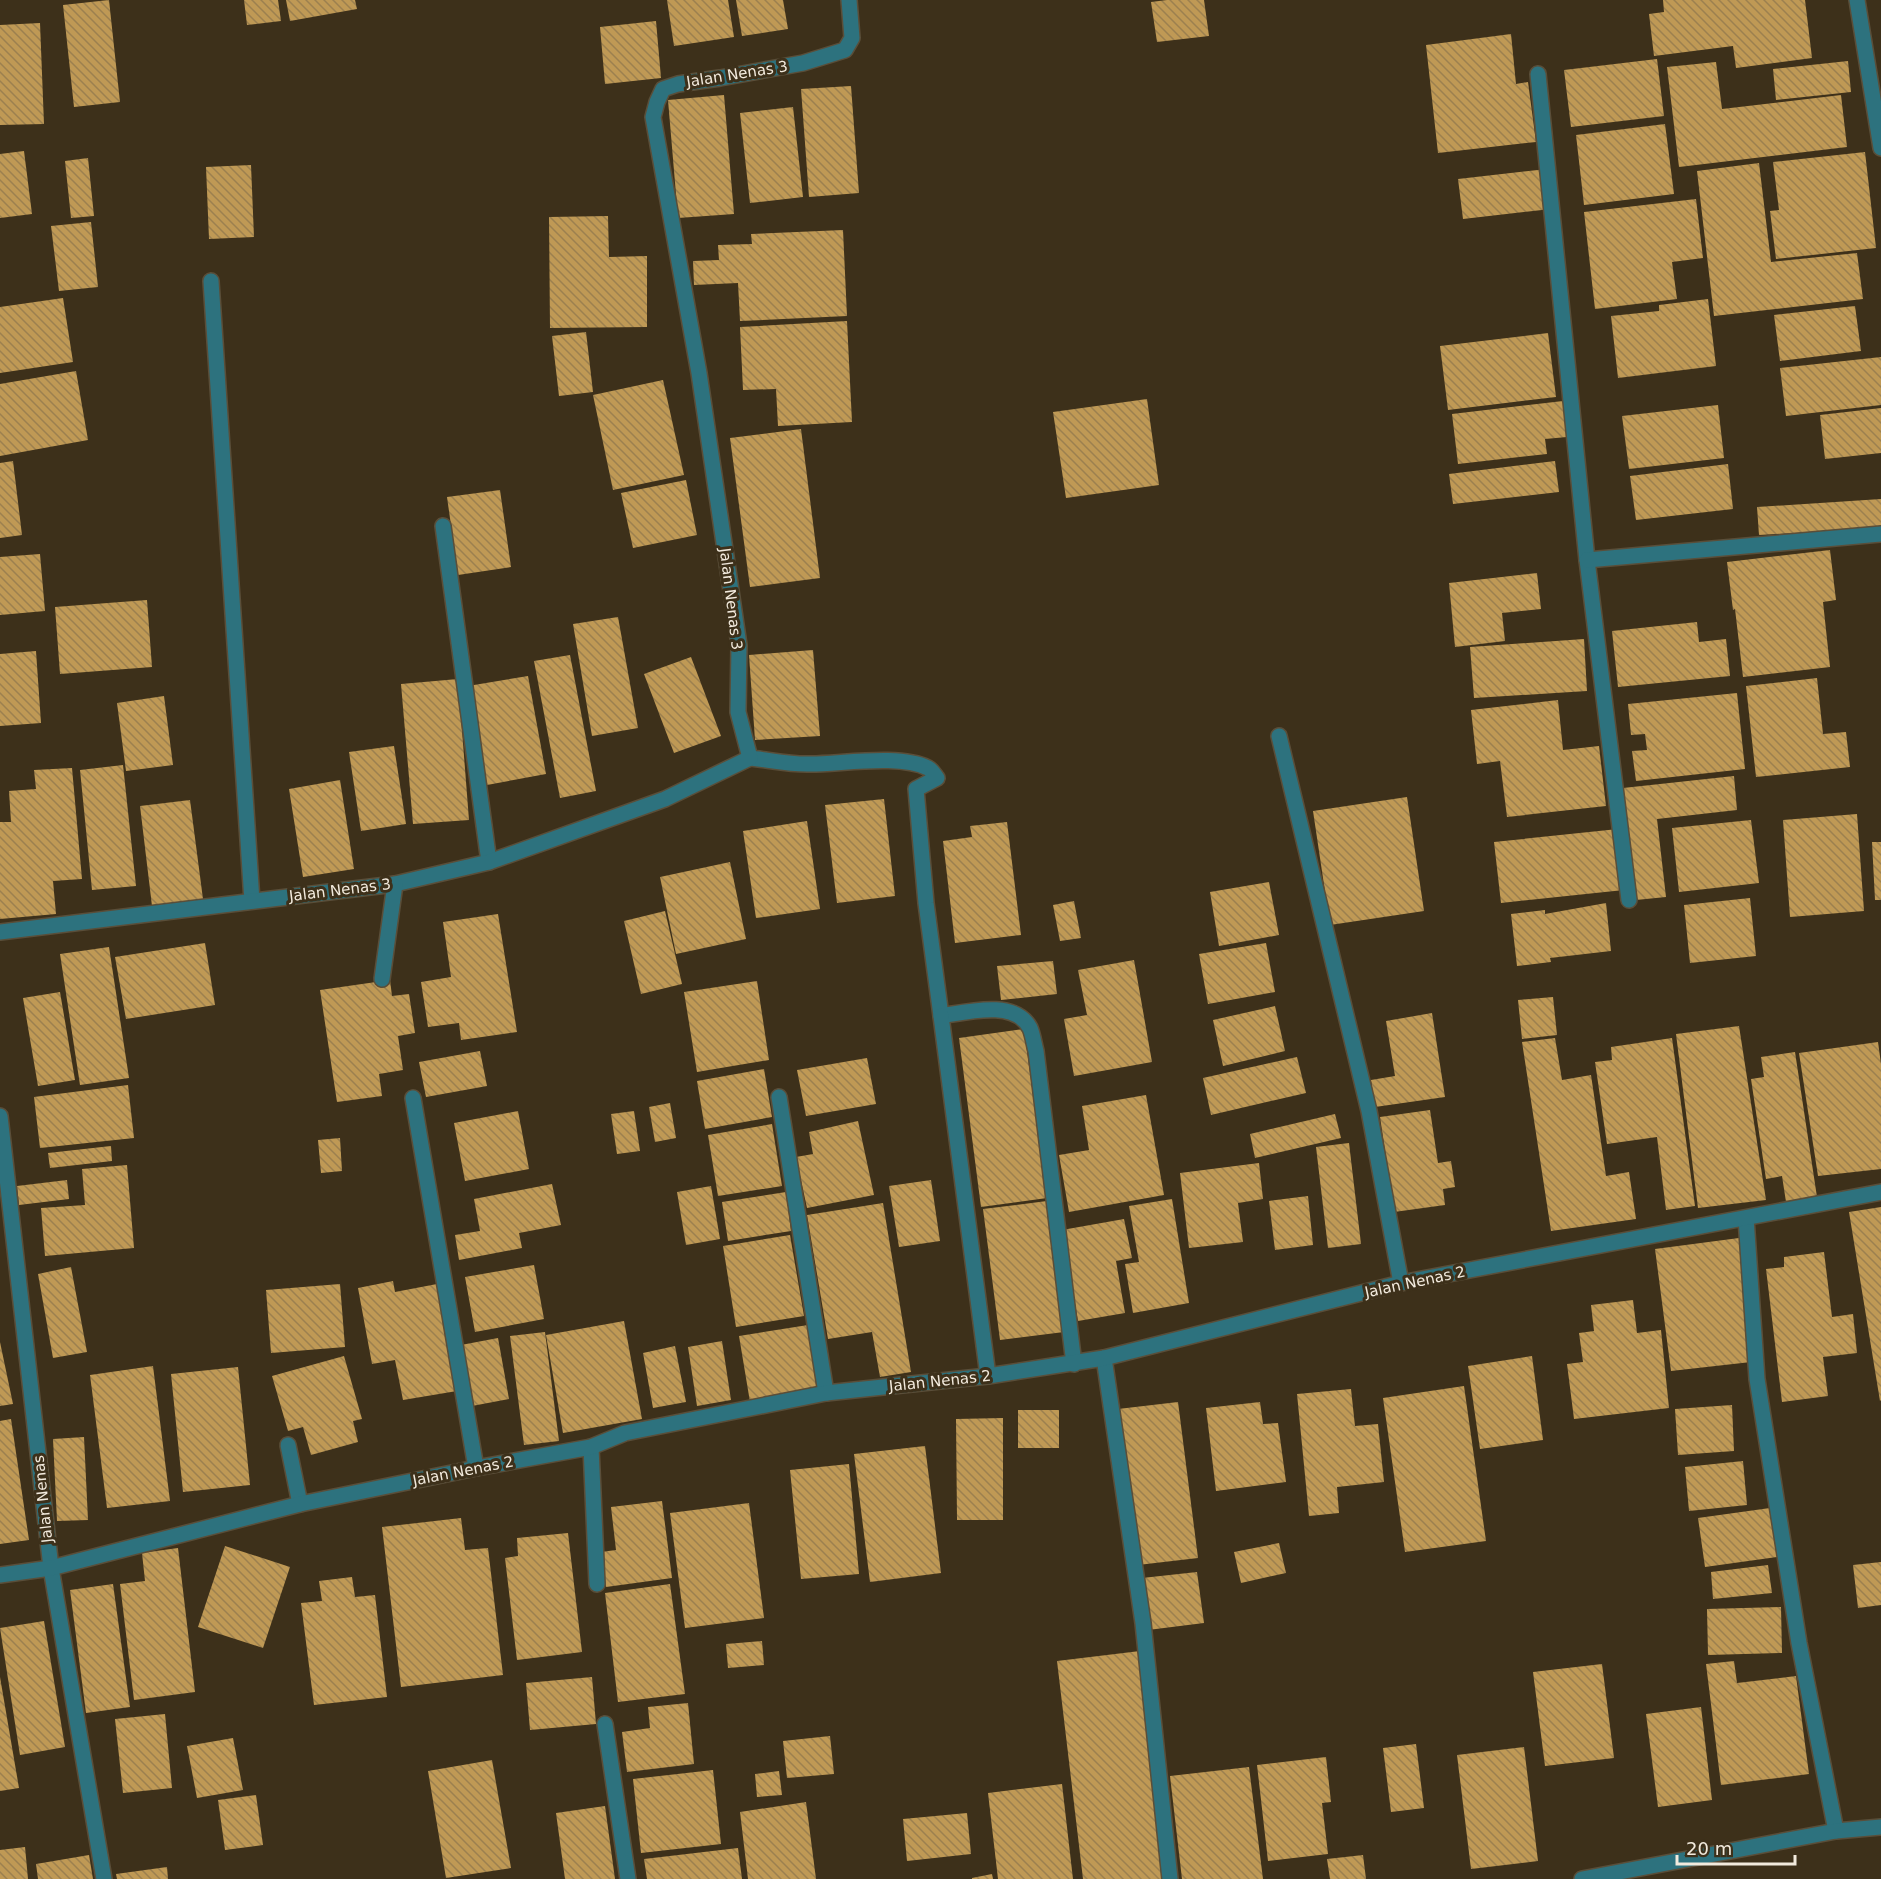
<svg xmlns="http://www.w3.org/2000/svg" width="1881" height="1879" font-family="'DejaVu Sans',sans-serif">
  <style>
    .building { fill: url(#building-back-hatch) }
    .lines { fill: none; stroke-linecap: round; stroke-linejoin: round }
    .lane-casing { stroke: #5a4e39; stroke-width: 18 }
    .street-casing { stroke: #5a4e39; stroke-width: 18 }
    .lane { stroke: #2d727e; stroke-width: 15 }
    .street { stroke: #2d727e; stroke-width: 15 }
    .labels { text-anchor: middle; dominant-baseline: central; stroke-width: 6; stroke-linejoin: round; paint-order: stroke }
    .street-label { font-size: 15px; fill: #f2eadd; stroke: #3d301a }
  </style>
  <defs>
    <pattern id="building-back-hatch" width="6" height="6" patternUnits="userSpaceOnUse" patternTransform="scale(1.5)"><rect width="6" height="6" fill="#bf9955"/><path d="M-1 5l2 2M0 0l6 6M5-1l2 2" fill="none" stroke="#9c804f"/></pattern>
  </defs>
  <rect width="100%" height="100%" fill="#3d301a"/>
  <g class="building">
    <path d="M109,0L120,102L74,107L63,5Z"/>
    <path d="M244,0H278L281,21L247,25Z"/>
    <path d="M286,0H355L357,9L290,21Z"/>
    <path d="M667,0H728L734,37L674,46Z"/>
    <path d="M736,0H783L788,29L742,36Z"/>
    <path d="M1167,0H1204L1209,36L1157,42L1151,2Z"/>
    <path d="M1663,0H1805L1812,58L1736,68L1733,46L1654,56L1649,14L1664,12Z"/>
    <path d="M656,21L661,78L605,84L600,27Z"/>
    <path d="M40,23L44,124L0,125V25Z"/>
    <path d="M1511,34L1516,84L1528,82L1536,142L1438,153L1426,45Z"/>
    <path d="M1657,59L1664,116L1571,127L1564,70Z"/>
    <path d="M1848,61L1851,92L1776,100L1773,69Z"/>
    <path d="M1716,62L1722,109L1841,95L1847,147L1679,167L1667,67Z"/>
    <path d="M851,86L859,193L809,197L801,89Z"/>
    <path d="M724,95L734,214L678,218L668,100Z"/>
    <path d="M793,107L803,197L750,203L740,113Z"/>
    <path d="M1665,124L1674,194L1584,205L1576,135Z"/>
    <path d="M24,151L32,214L0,218V154Z"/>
    <path d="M1865,152L1876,248L1776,259L1770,211L1779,210L1773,162Z"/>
    <path d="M88,158L94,216L71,218L65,161Z"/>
    <path d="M1759,163L1771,262L1857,253L1863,299L1714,316L1697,171Z"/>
    <path d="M251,165L254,237L209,239L206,167Z"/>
    <path d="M1547,169L1551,209L1463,219L1458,179Z"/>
    <path d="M1696,199L1703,258L1672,262L1677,299L1595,309L1584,212Z"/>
    <path d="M608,216L609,257L647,256V327L550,328L549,217Z"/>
    <path d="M91,222L98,287L59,291L51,226Z"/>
    <path d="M843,230L847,316L740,321L738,283L694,285L693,261L719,260L718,245L752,244L751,234Z"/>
    <path d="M63,298L73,362L0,373V307Z"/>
    <path d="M1708,299L1716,366L1618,378L1611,316L1659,311V305Z"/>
    <path d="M1855,306L1861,351L1780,361L1774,315Z"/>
    <path d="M847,321L852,422L778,426L776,389L743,390L740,327Z"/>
    <path d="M586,332L593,392L559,396L552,336Z"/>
    <path d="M1548,333L1556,397L1448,410L1440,346Z"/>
    <path d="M1881,357V405L1786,416L1780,368Z"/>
    <path d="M76,371L88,440L0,456V384Z"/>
    <path d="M663,380L684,475L613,490L593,395Z"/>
    <path d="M1147,399L1159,485L1066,498L1053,412Z"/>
    <path d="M1563,401L1567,437L1545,439L1547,454L1458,464L1452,414Z"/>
    <path d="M1718,405L1724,458L1629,469L1622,416Z"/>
    <path d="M1881,408V453L1825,459L1820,415Z"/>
    <path d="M801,429L820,578L750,587L730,438Z"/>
    <path d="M13,461L22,535L0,538V463Z"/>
    <path d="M1555,461L1559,492L1453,504L1449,474Z"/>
    <path d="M1728,464L1733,509L1636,520L1630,476Z"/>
    <path d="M686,480L697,535L633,548L621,493Z"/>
    <path d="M500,490L511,567L458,575L447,497Z"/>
    <path d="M1881,499V528L1759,535L1757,507Z"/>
    <path d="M1830,550L1836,600L1823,602L1830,667L1743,677L1735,609L1733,610L1727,562Z"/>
    <path d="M40,554L45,611L0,615V557Z"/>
    <path d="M1537,573L1541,609L1502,613L1505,641L1455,647L1449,583Z"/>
    <path d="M147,600L152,667L60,674L55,607Z"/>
    <path d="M618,617L638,728L592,736L573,624Z"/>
    <path d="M1697,622L1699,642L1726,639L1730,676L1618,687L1612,631Z"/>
    <path d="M1584,639L1587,691L1474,698L1470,647Z"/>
    <path d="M813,650L820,736L755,740L749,655Z"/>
    <path d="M36,651L41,723L0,726V654Z"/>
    <path d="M570,655L596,791L560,798L534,661Z"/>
    <path d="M691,657L721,736L674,753L644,674Z"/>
    <path d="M528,676L546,774L487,785L468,686Z"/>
    <path d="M1817,678L1823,734L1846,732L1850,767L1756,777L1746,686Z"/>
    <path d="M458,679L469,820L413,824L401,684Z"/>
    <path d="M1737,693L1745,769L1636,781L1632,751L1647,750L1645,734L1631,735L1628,704Z"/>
    <path d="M164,696L173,765L126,771L117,703Z"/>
    <path d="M1558,700L1563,750L1599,746L1606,806L1507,817L1500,761L1477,764L1471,710Z"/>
    <path d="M394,746L406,824L361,831L349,752Z"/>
    <path d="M123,765L136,886L92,890L80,770Z"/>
    <path d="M72,768L82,879L53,881L56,914L0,919V822H11L9,791L36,789L34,770Z"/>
    <path d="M1734,776L1737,810L1657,819L1666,897L1636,900L1623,788Z"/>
    <path d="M340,780L354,869L303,877L289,789Z"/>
    <path d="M1407,797L1424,911L1330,925L1313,811Z"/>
    <path d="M884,799L895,896L837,903L825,805Z"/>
    <path d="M190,800L203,899L152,906L140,806Z"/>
    <path d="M1857,814L1864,911L1790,917L1783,820Z"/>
    <path d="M1751,820L1759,883L1679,892L1672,828Z"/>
    <path d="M807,821L820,909L756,918L743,831Z"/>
    <path d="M1007,822L1021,935L955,943L943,841L972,837L970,826Z"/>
    <path d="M1618,829L1624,890L1501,903L1494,842Z"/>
    <path d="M1872,842H1881V900H1875Z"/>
    <path d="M730,862L746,939L676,954L660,877Z"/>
    <path d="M1269,882L1279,935L1219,946L1210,892Z"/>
    <path d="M1750,898L1756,956L1690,963L1684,905Z"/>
    <path d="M1074,901L1081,938L1060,941L1053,905Z"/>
    <path d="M1606,903L1611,951L1550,958L1551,962L1517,966L1511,914L1545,910V914Z"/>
    <path d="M665,911L682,984L641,994L624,921Z"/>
    <path d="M498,914L517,1032L461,1040L459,1023L428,1027L421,982L451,977L443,922Z"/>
    <path d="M205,943L215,1005L126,1019L115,957Z"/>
    <path d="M1266,943L1275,992L1208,1004L1199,954Z"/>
    <path d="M109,947L129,1078L80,1085L60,954Z"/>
    <path d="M1134,960L1152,1062L1074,1076L1064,1019L1087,1015L1078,970Z"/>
    <path d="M1053,961L1057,994L1001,1000L997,966Z"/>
    <path d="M390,980L392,996L409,994L415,1033L398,1036L403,1070L379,1074L382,1096L337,1102L320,990Z"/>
    <path d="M757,981L769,1060L697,1072L684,992Z"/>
    <path d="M60,992L75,1080L38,1086L23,998Z"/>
    <path d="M1553,997L1557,1035L1522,1039L1518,1000Z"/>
    <path d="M1275,1006L1285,1051L1223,1066L1213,1020Z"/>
    <path d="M1432,1013L1445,1097L1375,1107L1371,1080L1395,1076L1386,1021Z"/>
    <path d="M1739,1026L1766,1200L1698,1208L1676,1034Z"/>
    <path d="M1024,1029L1047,1198L981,1207L959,1038Z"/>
    <path d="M1555,1038L1562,1080L1591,1075L1606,1176L1629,1172L1636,1219L1551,1231L1522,1042Z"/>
    <path d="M1672,1038L1695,1206L1666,1210L1657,1137L1607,1144L1595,1062L1612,1060L1611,1047Z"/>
    <path d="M1878,1042L1881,1064V1169L1818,1176L1799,1053Z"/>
    <path d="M480,1051L487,1086L426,1097L419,1062Z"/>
    <path d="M1795,1052L1817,1197L1786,1202L1782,1176L1766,1179L1751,1079L1764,1077L1761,1057Z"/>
    <path d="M1297,1057L1306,1093L1211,1115L1203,1078Z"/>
    <path d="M867,1058L876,1104L806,1116L797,1070Z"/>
    <path d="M764,1069L772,1117L705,1129L697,1081Z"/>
    <path d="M128,1085L134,1138L40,1148L34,1097Z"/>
    <path d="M1146,1095L1164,1195L1069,1212L1059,1155L1089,1150L1082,1106Z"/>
    <path d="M670,1103L676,1138L655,1142L649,1107Z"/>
    <path d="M1430,1110L1438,1163L1451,1161L1455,1187L1443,1189L1445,1205L1394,1212L1380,1117Z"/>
    <path d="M518,1111L529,1169L465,1181L454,1123Z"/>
    <path d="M634,1111L640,1151L617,1154L611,1114Z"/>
    <path d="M1335,1114L1341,1138L1255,1158L1250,1134Z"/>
    <path d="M858,1121L874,1195L807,1208L796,1157L813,1154L809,1132Z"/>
    <path d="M772,1124L782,1186L718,1196L708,1135Z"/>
    <path d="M340,1138L342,1171L321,1173L318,1140Z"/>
    <path d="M1349,1143L1361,1244L1328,1248L1316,1147Z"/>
    <path d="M111,1146L112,1161L50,1168L48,1153Z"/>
    <path d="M1259,1163L1263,1199L1238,1203L1243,1242L1189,1248L1180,1173Z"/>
    <path d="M127,1165L134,1248L45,1256L41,1208L85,1205L82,1169Z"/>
    <path d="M67,1180L69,1199L19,1205L17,1186Z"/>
    <path d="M931,1180L940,1241L899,1247L889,1186Z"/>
    <path d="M552,1184L561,1225L519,1233L522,1248L459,1260L455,1235L480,1231L474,1199Z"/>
    <path d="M711,1186L720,1239L686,1245L677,1192Z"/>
    <path d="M786,1192L791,1231L728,1241L722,1202Z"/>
    <path d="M1308,1196L1313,1245L1275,1250L1269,1201Z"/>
    <path d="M1172,1199L1189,1303L1133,1313L1125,1264L1139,1262L1129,1206Z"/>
    <path d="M1047,1201L1064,1332L1000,1340L983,1209Z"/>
    <path d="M883,1203L911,1372L880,1377L872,1332L828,1339L807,1215Z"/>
    <path d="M1881,1207V1400L1880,1401L1849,1212Z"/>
    <path d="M1124,1219L1132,1258L1116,1261L1125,1313L1078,1321L1062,1230Z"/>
    <path d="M790,1235L804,1316L736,1327L723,1246Z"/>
    <path d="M1739,1238L1751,1362L1671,1371L1655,1249Z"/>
    <path d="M1824,1252L1832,1317L1853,1314L1857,1353L1823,1357L1828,1396L1782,1402L1766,1269L1784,1267V1257Z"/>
    <path d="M534,1265L544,1319L475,1332L465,1277Z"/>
    <path d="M71,1267L87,1352L53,1358L38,1274Z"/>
    <path d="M393,1281L395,1292L437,1284L457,1391L403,1400L395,1360L372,1364L358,1288Z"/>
    <path d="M340,1284L345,1347L271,1353L266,1290Z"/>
    <path d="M1633,1300L1637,1333L1661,1330L1669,1408L1574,1419L1567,1364L1583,1362L1579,1333L1594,1331L1591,1305Z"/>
    <path d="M624,1321L642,1419L563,1433L546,1335Z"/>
    <path d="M808,1325L819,1391L750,1402L739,1336Z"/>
    <path d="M545,1332L559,1441L524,1445L510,1336Z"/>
    <path d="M498,1338L509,1399L472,1406L461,1345Z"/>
    <path d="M722,1341L731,1400L697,1406L688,1347Z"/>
    <path d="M0,1342L13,1404L0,1406Z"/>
    <path d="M675,1346L686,1402L653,1408L643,1353Z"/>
    <path d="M344,1356L362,1419L353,1421L358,1442L311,1455L303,1427L288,1431L272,1376Z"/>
    <path d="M1532,1356L1543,1440L1480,1449L1468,1366Z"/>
    <path d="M153,1366L170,1501L107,1508L90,1375Z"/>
    <path d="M238,1367L250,1485L183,1492L171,1374Z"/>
    <path d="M1464,1386L1486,1541L1405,1552L1383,1398Z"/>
    <path d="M1351,1389L1355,1426L1378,1424L1384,1482L1337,1487L1339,1513L1309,1516L1297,1394Z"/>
    <path d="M1178,1402L1198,1558L1138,1565L1118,1409Z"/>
    <path d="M1260,1402L1263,1424L1278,1423L1286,1482L1216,1491L1206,1408Z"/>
    <path d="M1732,1405L1734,1451L1678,1455L1675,1409Z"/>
    <rect x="1018" y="1410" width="41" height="38"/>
    <path d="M1003,1418V1520H957L956,1419Z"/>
    <path d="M11,1419L29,1540L0,1544V1421Z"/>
    <path d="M84,1437L88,1520L57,1521L53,1439Z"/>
    <path d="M925,1446L941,1573L870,1582L854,1454Z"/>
    <path d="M1743,1461L1747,1505L1689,1511L1685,1467Z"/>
    <path d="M849,1464L859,1574L801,1579L790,1470Z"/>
    <path d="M662,1501L672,1578L606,1587L601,1552L616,1550L611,1507Z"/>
    <path d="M749,1503L764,1618L685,1628L670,1513Z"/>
    <path d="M1770,1508L1777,1557L1705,1567L1698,1518Z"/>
    <path d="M461,1518L465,1550L488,1548L503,1675L401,1687L382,1527Z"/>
    <path d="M568,1533L582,1652L517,1660L505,1558L518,1556L517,1538Z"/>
    <path d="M1279,1543L1286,1573L1241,1583L1234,1552Z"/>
    <path d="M225,1546L290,1567L263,1648L198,1627Z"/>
    <path d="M178,1548L195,1692L134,1700L120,1584L145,1581L142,1553Z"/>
    <path d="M1881,1562V1605L1858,1608L1853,1565Z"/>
    <path d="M1768,1565L1772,1593L1713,1599L1711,1572Z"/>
    <path d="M1197,1572L1204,1623L1148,1630L1142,1578Z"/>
    <path d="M352,1577L355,1597L375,1595L387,1697L314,1705L301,1603L322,1601L319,1581Z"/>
    <path d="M113,1584L130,1707L86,1713L70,1590Z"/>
    <path d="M670,1584L685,1694L618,1702L605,1593Z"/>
    <path d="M1781,1607L1782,1653L1708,1655L1707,1609Z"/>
    <path d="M44,1621L65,1747L20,1755L0,1628Z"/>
    <path d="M762,1641L764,1665L728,1668L726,1644Z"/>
    <path d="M1140,1651L1167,1879H1083L1057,1661Z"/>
    <path d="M1734,1661L1737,1683L1796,1676L1809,1774L1721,1785L1706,1664Z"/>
    <path d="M1602,1664L1614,1758L1545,1766L1533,1672Z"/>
    <path d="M0,1677L19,1788L0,1791Z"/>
    <path d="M592,1677L596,1724L530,1730L526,1683Z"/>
    <path d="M688,1703L694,1764L627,1772L622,1732L650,1728L648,1707Z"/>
    <path d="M1701,1707L1712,1800L1658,1807L1646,1714Z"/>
    <path d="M165,1714L172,1788L123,1793L115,1719Z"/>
    <path d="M830,1736L834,1774L787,1778L783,1741Z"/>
    <path d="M233,1738L243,1790L197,1798L187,1746Z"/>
    <path d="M1416,1744L1424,1808L1391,1812L1383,1748Z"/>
    <path d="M1524,1747L1538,1861L1471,1869L1457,1755Z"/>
    <path d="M1326,1757L1331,1802L1322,1803L1328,1854L1268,1861L1257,1765Z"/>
    <path d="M492,1760L511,1868L446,1878L428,1771Z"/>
    <path d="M1249,1767L1263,1879H1182L1170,1776Z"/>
    <path d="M713,1770L721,1844L641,1853L633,1779Z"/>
    <path d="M779,1771L782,1795L757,1797L755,1774Z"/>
    <path d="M1062,1784L1073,1879H998L988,1793Z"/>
    <path d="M256,1795L263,1845L225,1850L218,1800Z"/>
    <path d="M806,1802L816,1879H748L740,1812Z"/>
    <path d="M605,1806L615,1879H565L556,1813Z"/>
    <path d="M967,1813L971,1854L907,1861L903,1819Z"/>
    <path d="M25,1847L28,1879H0V1850Z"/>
    <path d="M738,1848L742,1879H647L644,1859Z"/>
    <path d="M89,1855L93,1879H38L36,1864Z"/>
    <path d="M1363,1855L1366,1879H1330L1327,1859Z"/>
    <path d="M167,1867L168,1879H117L116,1874Z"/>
    <path d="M992,1874L993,1879H972V1878Z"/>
  </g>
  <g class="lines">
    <g class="lane-casing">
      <g id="lane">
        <path d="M211,281L252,901"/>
        <path d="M443,526L489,862"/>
        <path d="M288,1445L300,1504"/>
      </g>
    </g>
    <g class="street-casing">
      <g id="street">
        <path d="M1857,0L1881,148"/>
        <path d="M1538,74L1587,560L1629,900"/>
        <path d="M1587,560L1881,534"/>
        <path d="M1279,736L1369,1111L1401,1283"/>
        <path d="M750,758C770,760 791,765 811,764C842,764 900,754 928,768C932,770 934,774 937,778L916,789L926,903L941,1016C967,1012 1015,999 1030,1028C1033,1035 1034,1044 1036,1051L1074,1364"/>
        <path d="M0,932L395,884L489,862L665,799L750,758L738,712L739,645L699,373L653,117L657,102L663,89L678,84L720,78L803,63L845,50L852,38L849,0"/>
        <path d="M382,979L395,884"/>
        <path d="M941,1016L988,1376"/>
        <path d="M779,1097L826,1393"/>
        <path d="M413,1098L476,1468"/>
        <path d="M0,1116L51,1568L104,1879"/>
        <path d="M1746,1218L1757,1379L1799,1643L1836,1831"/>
        <path d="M1104,1358L1143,1623L1170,1879"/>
        <path d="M591,1447L597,1584"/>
        <path d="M0,1575L51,1568L300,1504L476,1468L591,1447L625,1433L826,1393L988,1376L1104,1358L1401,1283L1881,1192"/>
        <path d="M605,1724L628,1879"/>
        <path d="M1582,1879L1836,1831L1881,1827"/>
      </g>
    </g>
    <use href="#lane" class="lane"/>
    <use href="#street" class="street"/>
  </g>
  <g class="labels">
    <g class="street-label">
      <text transform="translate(737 74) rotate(-9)">Jalan Nenas 3</text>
      <text transform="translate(731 599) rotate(83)">Jalan Nenas 3</text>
      <text transform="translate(340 890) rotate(-7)">Jalan Nenas 3</text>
      <text transform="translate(1415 1282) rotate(-12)">Jalan Nenas 2</text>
      <text transform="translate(940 1381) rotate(-6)">Jalan Nenas 2</text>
      <text transform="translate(463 1471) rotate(-11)">Jalan Nenas 2</text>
      <text transform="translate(43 1499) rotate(-96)">Jalan Nenas</text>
    </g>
  </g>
  <path d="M1677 1855v9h118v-9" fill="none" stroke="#f2eadd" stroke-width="3"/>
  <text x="1686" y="1855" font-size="18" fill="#f2eadd" stroke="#3d301a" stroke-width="4.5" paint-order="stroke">20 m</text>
</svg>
